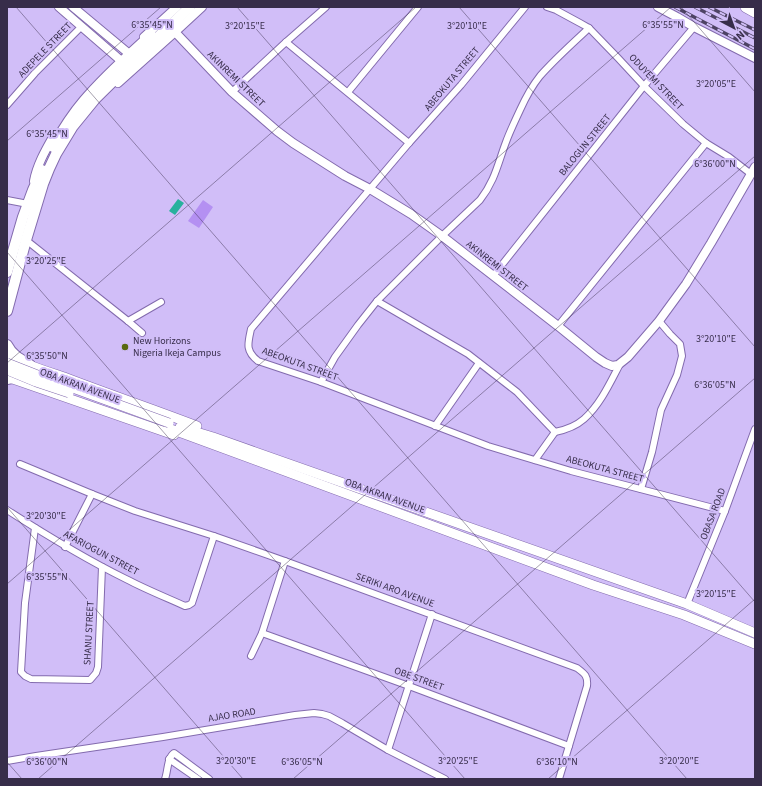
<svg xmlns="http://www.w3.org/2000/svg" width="762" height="786" font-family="'Source Sans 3',sans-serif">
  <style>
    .green { fill: #b490f2 }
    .water { fill: #28b19d }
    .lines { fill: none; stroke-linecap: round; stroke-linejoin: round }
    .minor-casing { stroke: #836bae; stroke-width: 8 }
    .tertiary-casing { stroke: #836bae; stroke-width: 10 }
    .secondary-casing { stroke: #836bae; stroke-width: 10 }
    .primary-casing { stroke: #836bae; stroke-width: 12 }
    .trunk-casing { stroke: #836bae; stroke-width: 12 }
    .minor { stroke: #fff; stroke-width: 6 }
    .tertiary { stroke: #fff; stroke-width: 8 }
    .secondary { stroke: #fff; stroke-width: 9 }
    .primary { stroke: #fff; stroke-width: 10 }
    .trunk { stroke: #fff; stroke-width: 11 }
    .rail-casing { stroke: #4e4364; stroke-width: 3.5 }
    .rail { stroke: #d1bef8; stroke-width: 2; stroke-dasharray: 6; stroke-linecap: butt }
    .secondary-bridge-casing { stroke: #836bae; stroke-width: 10; stroke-linecap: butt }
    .secondary-bridge { stroke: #fff; stroke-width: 9 }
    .ticks { fill: none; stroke: #372d4a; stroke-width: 1; stroke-opacity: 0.45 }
    .poi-dot { fill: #596912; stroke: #d1bef8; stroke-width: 1.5 }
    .labels { text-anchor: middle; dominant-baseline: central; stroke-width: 4; stroke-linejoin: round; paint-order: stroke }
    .street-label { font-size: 10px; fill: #372d4a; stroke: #d1bef8 }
    .poi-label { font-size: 10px; fill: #372d4a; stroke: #d1bef8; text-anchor: start }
    .ticks-label { font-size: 10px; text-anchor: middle; fill: #372d4a; stroke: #d1bef8; stroke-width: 4; stroke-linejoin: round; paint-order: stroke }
  </style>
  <rect width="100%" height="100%" fill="#d1bef8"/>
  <path class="green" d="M203,200L213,207L199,228L188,221Z"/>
  <path class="water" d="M178,199L184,203L175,215L169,211Z"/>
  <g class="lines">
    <g class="minor-casing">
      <g id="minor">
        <path d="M525,7L461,85L409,143L251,329C248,343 245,351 258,361L321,382L488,446L571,471L725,511"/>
        <path d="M547,7L556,10L580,23L589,28L618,58L644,86L683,124L706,143L729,157L751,174"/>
        <path d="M286,42L409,143"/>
        <path d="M232,92L286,42L326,7"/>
        <path d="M348,92L418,7"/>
        <path d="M7,105L35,73L81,27"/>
        <path d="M7,200L28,204"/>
        <path d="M26,240L128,321L142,333"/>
        <path d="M493,276L644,86L694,27"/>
        <path d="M377,301L468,354L517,392L555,432L535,460"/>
        <path d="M128,321L161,302"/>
        <path d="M558,326L706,143"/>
        <path d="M321,382L335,357L358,325L377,301L442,236L480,200C495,181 498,163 506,142C510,131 515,121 520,110C525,99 532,86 540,76C555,59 572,44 589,28"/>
        <path d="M435,426L479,363"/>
        <path d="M555,432C565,430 576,426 584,419C600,405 610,383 620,364"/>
        <path d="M20,464L92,494L135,511L214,536L285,561L577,668C585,674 588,676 587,686L559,779"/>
        <path d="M641,489L652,452L661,410L677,375L682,356L680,344L670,334L659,321"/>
        <path d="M7,510C46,535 85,559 126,579C145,589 165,597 185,606L189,605L192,603L214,536"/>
        <path d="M35,528L25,603L21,672L25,676L31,679L90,680L96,673L98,667L102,567"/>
        <path d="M65,547L92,494"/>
        <path d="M687,604L725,511L755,429"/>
        <path d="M262,633L409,686L569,746"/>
        <path d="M251,656L262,633L285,561"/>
        <path d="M388,750L432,614"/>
        <path d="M169,759L198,779"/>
        <path d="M7,761L36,756L163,737L295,715L314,713L322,714L329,716L342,723L388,750L445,779"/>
        <path d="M165,779C168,771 167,758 174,753L209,779"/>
      </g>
    </g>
    <g class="tertiary-casing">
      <g id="tertiary">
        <path d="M59,7L119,59"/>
        <path d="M73,7L127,52"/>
        <path d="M658,7L677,17L694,27L755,58"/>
        <path d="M175,32L232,92L277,131L293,143L345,176L370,189L411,214L442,236L558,326L596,357L605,363L612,366L618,365L628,357L659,321L686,284L711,243L755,167"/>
        <path d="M144,37L177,7"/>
        <path d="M118,83L175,32L202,7"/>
        <path d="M34,181C37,165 45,151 53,137"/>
      </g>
    </g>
    <g class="secondary-casing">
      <g id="secondary">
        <path d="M7,355C23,364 46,371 64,377C108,394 153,409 197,426"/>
        <path d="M7,377L174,435"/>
        <path d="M180,427L213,437L687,604L755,633"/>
        <path d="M168,428L593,585L684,615L755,644"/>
      </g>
    </g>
    <g class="primary-casing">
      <g id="primary">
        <path d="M53,147C62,131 72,115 84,101C104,77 128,56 151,35"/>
        <path d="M7,272L23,217L33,190L42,170"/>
        <path d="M7,311L26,240L43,184L49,169L56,154L73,126L95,99L163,32L190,7"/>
        <path d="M7,345C12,355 20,359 30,365"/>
        <path d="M7,379L12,378"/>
      </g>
    </g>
    <g class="trunk-casing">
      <path id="trunk" d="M746,7L755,12"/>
    </g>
    <use href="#minor" class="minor"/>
    <use href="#tertiary" class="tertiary"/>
    <use href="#secondary" class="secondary"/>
    <use href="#primary" class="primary"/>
    <use href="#trunk" class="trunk"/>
    <g class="rail-casing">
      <g id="rail">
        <path d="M675,7L755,49"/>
        <path d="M695,7L755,38"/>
        <path d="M709,7L755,30"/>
      </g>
    </g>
    <use href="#rail" class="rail"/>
    <g class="secondary-bridge-casing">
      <g id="secondary-bridge">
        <path d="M7,363L40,376L169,423"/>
        <path d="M7,370L36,382L69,393"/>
      </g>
    </g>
    <use href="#secondary-bridge" class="secondary-bridge"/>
  </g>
  <path class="ticks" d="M16,7L687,779M237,7L755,602M459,7L755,347M681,7L755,92M7,141L161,7M7,252L465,779M7,363L416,7M7,507L243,779M7,584L671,7M7,762L22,779M38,779L755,156M293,779L755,378M548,779L755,599"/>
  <circle class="poi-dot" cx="125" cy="347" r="4"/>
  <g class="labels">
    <g class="street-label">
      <text transform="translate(45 50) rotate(-46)">ADEPELE STREET</text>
      <text transform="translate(236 79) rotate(44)">AKINREMI STREET</text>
      <text transform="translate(452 79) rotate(-50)">ABEOKUTA STREET</text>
      <text transform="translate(656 82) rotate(46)">ODUYEMI STREET</text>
      <text transform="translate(585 145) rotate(-51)">BALOGUN STREET</text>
      <text transform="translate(497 266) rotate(38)">AKINREMI STREET</text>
      <text transform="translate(300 364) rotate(20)">ABEOKUTA STREET</text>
      <text transform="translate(80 386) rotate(20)">OBA AKRAN AVENUE</text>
      <text transform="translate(605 469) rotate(15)">ABEOKUTA STREET</text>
      <text transform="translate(385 496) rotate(20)">OBA AKRAN AVENUE</text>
      <text transform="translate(713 514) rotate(-69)">OBASA ROAD</text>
      <text transform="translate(101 553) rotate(28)">AFARIOGUN STREET</text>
      <text transform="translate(395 590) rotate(20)">SERIKI ARO AVENUE</text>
      <text transform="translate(89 633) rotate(-87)">SHANU STREET</text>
      <text transform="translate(419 679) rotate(20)">OBE STREET</text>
      <text transform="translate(232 715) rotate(-9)">AJAO ROAD</text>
    </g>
    <g class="poi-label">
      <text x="133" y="341">New Horizons<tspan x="133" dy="12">Nigeria Ikeja Campus</tspan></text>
    </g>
  </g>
  <g class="ticks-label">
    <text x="152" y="28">6°35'45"N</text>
    <text x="663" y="28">6°35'55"N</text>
    <text x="245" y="29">3°20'15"E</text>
    <text x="467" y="29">3°20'10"E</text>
    <text x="716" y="87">3°20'05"E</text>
    <text x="47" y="137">6°35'45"N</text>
    <text x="715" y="167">6°36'00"N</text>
    <text x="46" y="264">3°20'25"E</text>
    <text x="716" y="342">3°20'10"E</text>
    <text x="47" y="359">6°35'50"N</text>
    <text x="715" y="388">6°36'05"N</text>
    <text x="46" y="519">3°20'30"E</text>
    <text x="47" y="580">6°35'55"N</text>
    <text x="716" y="597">3°20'15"E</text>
    <text x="236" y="764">3°20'30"E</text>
    <text x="458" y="764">3°20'25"E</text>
    <text x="679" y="764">3°20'20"E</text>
    <text x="47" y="765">6°36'00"N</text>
    <text x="302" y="765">6°36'05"N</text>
    <text x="557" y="765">6°36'10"N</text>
  </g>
  <rect width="762" height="786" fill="none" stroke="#372d4a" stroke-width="16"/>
  <g transform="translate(734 28) rotate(139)" stroke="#d1bef8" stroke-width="3" paint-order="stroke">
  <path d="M0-3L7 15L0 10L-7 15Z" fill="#372d4a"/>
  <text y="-6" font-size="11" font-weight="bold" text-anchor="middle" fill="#372d4a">N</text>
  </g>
</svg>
